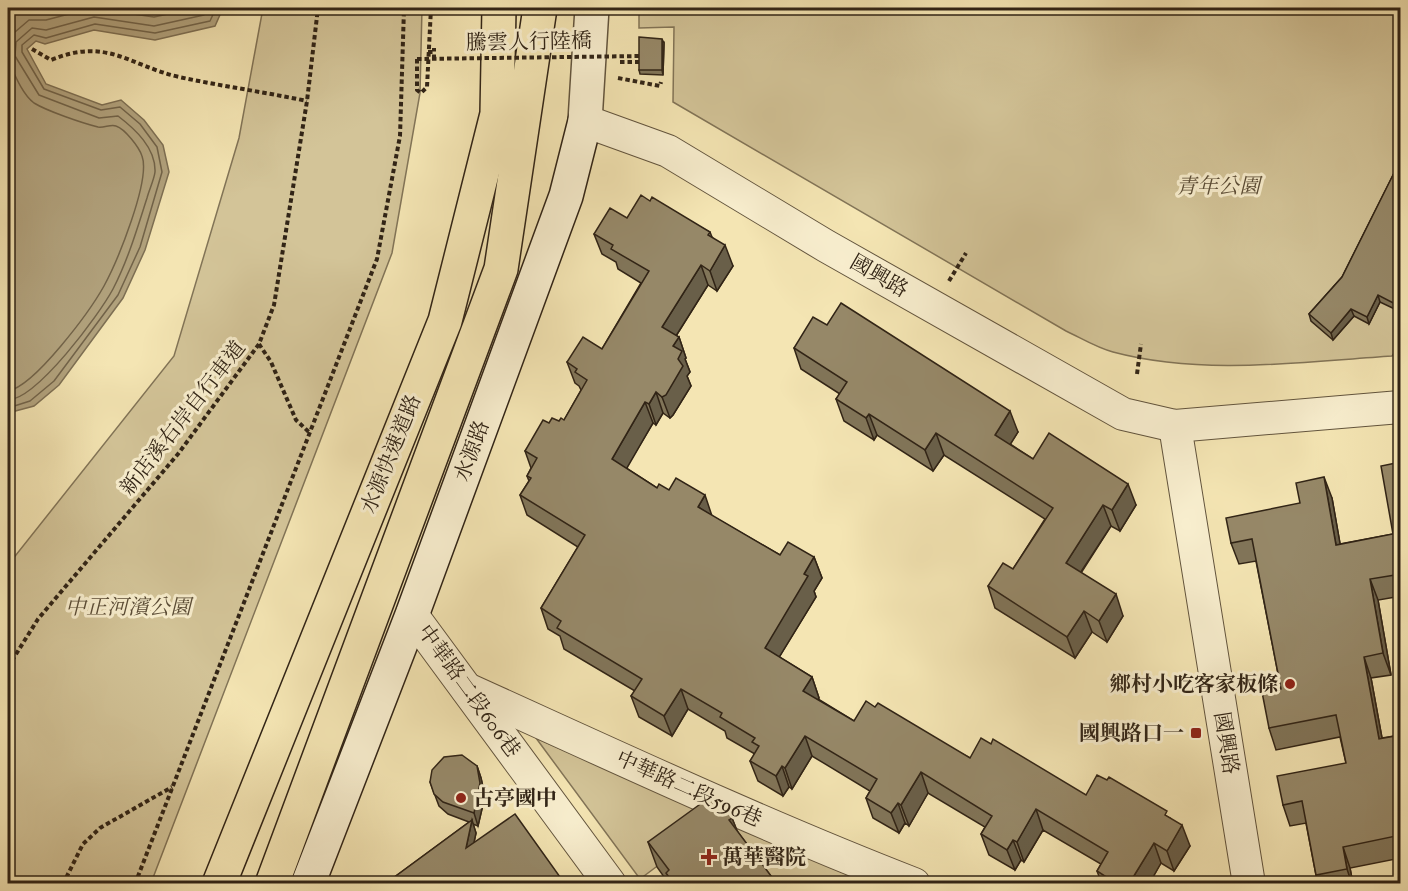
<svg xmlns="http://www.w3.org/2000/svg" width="1408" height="891" font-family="'IM FELL Double Pica','Noto Serif TC',serif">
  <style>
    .green { fill: #d3c498; stroke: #827457; stroke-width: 1.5 }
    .water { fill: #b2a37e; stroke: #7e7054; stroke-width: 1.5 }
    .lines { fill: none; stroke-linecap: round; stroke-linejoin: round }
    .shore { stroke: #72644a; stroke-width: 1.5 }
    .minor-casing { stroke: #62543d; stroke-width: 34 }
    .tertiary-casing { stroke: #62543d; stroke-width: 36 }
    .secondary-casing { stroke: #312416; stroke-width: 36 }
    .trunk-casing { stroke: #312416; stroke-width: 36 }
    .path { stroke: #312416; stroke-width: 4; stroke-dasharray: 4.5 3; stroke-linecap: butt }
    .minor { stroke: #f8eece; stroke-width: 32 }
    .tertiary { stroke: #f8eece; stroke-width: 33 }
    .secondary { stroke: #f8eece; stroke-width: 33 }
    .trunk { stroke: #f4e5b3; stroke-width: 33 }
    .path-bridge { stroke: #312416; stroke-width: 4; stroke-dasharray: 4.5 3; stroke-linecap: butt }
    .wall { fill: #817559; stroke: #312416; stroke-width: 1.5 }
    .shaded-wall { fill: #695f49; stroke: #312416; stroke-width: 1.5 }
    .building { fill: #968868; stroke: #312416; stroke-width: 1.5 }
    .poi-dot { fill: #8f2418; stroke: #f8eece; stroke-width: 2 }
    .labels { text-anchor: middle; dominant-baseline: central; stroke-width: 6; stroke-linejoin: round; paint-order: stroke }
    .street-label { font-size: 21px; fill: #312416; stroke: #f8eece }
    .park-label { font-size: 21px; font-style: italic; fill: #5a4c36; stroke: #f8eece }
    .poi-label { font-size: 21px; font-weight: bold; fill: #312416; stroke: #f8eece; text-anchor: end }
  </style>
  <rect width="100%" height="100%" fill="#f4e5b3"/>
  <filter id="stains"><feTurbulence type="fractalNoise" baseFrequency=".00333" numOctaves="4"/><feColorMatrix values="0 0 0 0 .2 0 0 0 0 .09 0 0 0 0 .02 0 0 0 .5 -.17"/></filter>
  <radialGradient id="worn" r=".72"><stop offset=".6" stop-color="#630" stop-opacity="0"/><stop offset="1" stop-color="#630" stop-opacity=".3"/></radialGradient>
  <g class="green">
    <path d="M263,8H422L420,93L392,253L151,883H8V565L174,356L239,138Z"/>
    <path d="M639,8H1400V345L1392,356C1300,362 1203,376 1113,352C1097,348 1081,338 1066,331L673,102L674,27L639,28Z"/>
    <path d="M536,738L720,819L640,879Z"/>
    <path d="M727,823L881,883H772Z"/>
  </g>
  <path class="water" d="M8,8H223L215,26L155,40L94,30L45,44L36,41L27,49L46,84L102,105L121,100L144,120L163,145L169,172L145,250L123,298L59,385L34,406L8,413Z"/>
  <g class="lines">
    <g class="shore">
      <path d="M8,38L29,20H46L92,8L154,17L196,8"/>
      <path d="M8,60C14,73 22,94 34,103C47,111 82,123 98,127C104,128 111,124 116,126C125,129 139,147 142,156C151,180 117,262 104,286C90,311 35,386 8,391"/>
      <path d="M8,400C37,399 99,315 113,289C128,260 137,229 147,198C149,190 154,180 155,172C156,148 135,129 118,116L99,118L39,95L15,56L16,42L32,28L46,30L94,17L154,26L204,15L208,8"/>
      <path d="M8,408L30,401L54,381L118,295L140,247L162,172L157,147L140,124L120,107L101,110L44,89L22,52V45L34,35L46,38L95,24L155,33L210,21L216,8"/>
    </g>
    <g class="minor-casing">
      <g id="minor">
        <path d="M585,121L668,151L826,246L1123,414L1175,426L1400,407"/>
        <path d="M1175,426L1249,884"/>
        <path d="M412,615L610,884"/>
        <path d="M467,689C615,756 762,825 914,884"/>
      </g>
    </g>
    <g class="tertiary-casing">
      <path id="tertiary" d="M585,121L592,8"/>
    </g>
    <g class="secondary-casing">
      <path id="secondary" d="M308,884L412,615L566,196L585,121"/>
    </g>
    <g class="trunk-casing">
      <g id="trunk">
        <path d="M219,884L445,321L497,114L499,8"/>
        <path d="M272,884L501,269L540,8"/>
      </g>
    </g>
    <g class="path">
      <path d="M32,49L51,60C107,37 128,65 179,77C221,86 264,92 307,101"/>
      <path d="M428,52H434V48"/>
      <path d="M417,59V90L421,93L427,87L431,8"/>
      <path d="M620,62H640"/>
      <path d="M618,78L660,86L661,82"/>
      <path d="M949,281L966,253"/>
      <path d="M259,344L271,362L296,420L310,433"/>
      <path d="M1137,374L1141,344"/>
      <path d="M8,667L38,619L178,454L259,344L274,305L307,101L318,8"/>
      <path d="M63,884L83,844L100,828L172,787"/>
      <path d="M135,884L377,259L400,136L404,8"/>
    </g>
    <use href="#minor" class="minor"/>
    <use href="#tertiary" class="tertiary"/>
    <use href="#secondary" class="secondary"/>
    <use href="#trunk" class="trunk"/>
    <g class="path-bridge">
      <path d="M417,59L641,56"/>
      <path d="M434,59V48"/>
    </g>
  </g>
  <g class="wall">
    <path d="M664,43L663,75L640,74L639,70Z"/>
    <path d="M1401,159V312L1380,302L1369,324L1354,316L1333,340L1311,321L1309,314L1342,277Z"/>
    <path d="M650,201L710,232L712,237L733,266L717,291L708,285L676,336L679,337L686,358L685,359L690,372L687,376L691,386L673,415L670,418L663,413L656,425L653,423L626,468L657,488L712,516L780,555L814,557L822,578L814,591L816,597L779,657L812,677L819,698L818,699L854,721L875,707L970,758L1086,795L1170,818L1190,846L1174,871L1161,863L1149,884H1102L1097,871L1101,864L1043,830L1024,862L1021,860L1015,870L989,855L981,834L985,827L928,793L909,826L905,823L899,833L873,818L866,798L870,791L812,756L792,789L789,787L783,796L758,781L750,761L755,754L727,738L725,731L688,709L672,736L639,717L631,696L635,691L564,649L560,636L548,629L541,608L578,547L527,515L520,495L529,481L527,476L531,468L525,451L549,423L564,420L581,390L579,386L575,383L567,362L602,349L641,283L618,269L616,262L602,254L594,234L627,218Z"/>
    <path d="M827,325L1018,432L1010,444L1033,459L1136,505L1120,531L1111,526L1081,573L1123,616L1107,642L1092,632L1075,658L995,608L988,586L1013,569L1045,519L944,455L933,471L877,435L874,440L844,421L836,399L840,394L801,369L794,348Z"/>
    <path d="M1401,462V596L1378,600L1391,675L1371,678L1382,738L1401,735V858L1350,868L1353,884H1319L1316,875L1306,823L1290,826L1283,805L1346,763L1340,737L1276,750L1269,728L1281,689L1256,561L1239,564L1231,543L1300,503L1332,498L1340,544L1393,534Z"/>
    <path d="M477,766L481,778L485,796L478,826L473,824L476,833L474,842L565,884H385L469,822L448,814L439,806L430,782Z"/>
    <path d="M732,818L737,831L777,884H669L657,867L648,842Z"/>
  </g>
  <g class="shaded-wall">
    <path d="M662,39L664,43L663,75L662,70Z"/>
    <path d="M725,245L733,266L717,291L710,271Z"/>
    <path d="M701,265L708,285L669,347L662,327Z"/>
    <path d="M1378,295L1380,302L1369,324L1367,317Z"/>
    <path d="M1351,309L1354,316L1333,340L1331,333Z"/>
    <path d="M679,337L686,358L685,359L690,372L687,376L691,386L673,415L670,418L662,397L673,346Z"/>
    <path d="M656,392L663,413L656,425L649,404Z"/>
    <path d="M645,402L653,423L620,480L612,459Z"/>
    <path d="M1010,411L1018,432L1003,456L995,435Z"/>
    <path d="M869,414L877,435L874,440L866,418Z"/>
    <path d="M936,433L944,455L933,471L925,450Z"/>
    <path d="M1324,477L1332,498L1344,566L1336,545Z"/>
    <path d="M1128,484L1136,505L1120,531L1112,510Z"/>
    <path d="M705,495L712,516L698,507Z"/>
    <path d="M1103,505L1111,526L1073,584L1066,563Z"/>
    <path d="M814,557L822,578L814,591L816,597L772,669L765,648L804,574Z"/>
    <path d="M1370,579L1378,600L1391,675L1383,653Z"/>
    <path d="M1116,594L1123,616L1107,642L1099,621Z"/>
    <path d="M1084,611L1092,632L1075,658L1067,637Z"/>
    <path d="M1364,657L1371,678L1386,760L1379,739Z"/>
    <path d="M812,677L819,698L811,711L803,691Z"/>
    <path d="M681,689L688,709L672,736L664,716Z"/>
    <path d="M805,736L812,756L792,789L785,768Z"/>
    <path d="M477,766L481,778L485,796L478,826L474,813Z"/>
    <path d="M782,766L789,787L783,796L776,776Z"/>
    <path d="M921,772L928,793L909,826L901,805Z"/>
    <path d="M898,803L905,823L899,833L891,813Z"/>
    <path d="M1036,809L1043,830L1024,862L1017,842Z"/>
    <path d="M732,818L742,843L729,820Z"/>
    <path d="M472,820L476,833L470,861L466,848Z"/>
    <path d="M1182,825L1190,846L1174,871L1167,851Z"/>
    <path d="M1013,840L1021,860L1015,870L1007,850Z"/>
    <path d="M1154,843L1161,863L1149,884H1134L1132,879Z"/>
    <path d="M1343,847L1350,868L1353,884H1352L1347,869Z"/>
    <path d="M1129,877L1131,884H1125Z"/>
  </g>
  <g class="building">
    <path d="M639,37L662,39V70H639Z"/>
    <path d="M1401,159V307L1378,295L1367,317L1351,309L1331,333L1309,314L1342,277Z"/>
    <path d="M641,195L650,201L652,197L710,232L708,235L725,245L710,271L701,265L662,327L679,337L673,346L682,351L678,359L683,366L666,395L662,397L656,392L649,404L645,402L612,459L657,488L659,484L669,490L676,478L705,495L698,507L780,555L788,542L814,557L804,574L808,576L765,648L812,677L803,691L854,721L866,701L875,707L878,703L970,758L981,738L991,744L993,739L1086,795L1097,775L1107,780L1109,777L1167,811L1165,815L1182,825L1167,851L1154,843L1132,879L1129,877L1125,884H1117L1097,871L1108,852L1036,809L1017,842L1013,840L1007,850L981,834L992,816L921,772L901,805L898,803L891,813L866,798L877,779L805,736L785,768L782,766L776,776L750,761L759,746L752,742L755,738L720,717L722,713L681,689L664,716L631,696L642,679L557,628L561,621L541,608L585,535L520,495L531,478L527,476L537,458L525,451L543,420L549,423L552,418L559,421L561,418L564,420L587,380L575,372L577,369L567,362L583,337L602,349L649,271L611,249L613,245L594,234L610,208L627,218Z"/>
    <path d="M841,303L1010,411L995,435L1033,459L1049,433L1128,484L1112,510L1103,505L1066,563L1116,594L1099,621L1084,611L1067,637L988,586L1003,563L1013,569L1053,508L936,433L925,450L869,414L866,418L836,399L847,382L794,348L813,317L827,325Z"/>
    <path d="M1401,462V574L1370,579L1383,653L1364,657L1379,739L1401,735V835L1343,847L1347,869L1316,875L1302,801L1283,805L1277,776L1346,763L1336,715L1269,728L1262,692L1281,689L1252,539L1231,543L1226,518L1300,503L1296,483L1324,477L1336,545L1393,534L1381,466Z"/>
    <path d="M462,755L477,766L480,783L474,813L443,802L434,794L430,782L432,770L444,757Z"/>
    <path d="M710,797L720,801L732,818L729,820L777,884H674L666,873L669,870L648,842Z"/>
    <path d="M515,814L565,884H385L472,820L466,848Z"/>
  </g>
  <g class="poi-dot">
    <circle cx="1290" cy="684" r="6"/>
    <rect x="1190" y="727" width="12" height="12" rx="3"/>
    <circle cx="461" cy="798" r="6"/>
    <path d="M706 848h6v6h6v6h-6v6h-6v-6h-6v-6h6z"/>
  </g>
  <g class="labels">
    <g class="street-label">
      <text transform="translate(529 42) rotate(-1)">騰雲人行陸橋</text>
      <text transform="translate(879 276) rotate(30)">國興路</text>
      <text transform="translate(183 418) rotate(-52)">新店溪右岸自行車道</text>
      <text transform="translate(472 451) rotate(-70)">水源路</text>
      <text transform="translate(391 454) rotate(-68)">水源快速道路</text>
      <text transform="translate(469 691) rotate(54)">中華路二段606巷</text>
      <text transform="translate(1226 743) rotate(81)">國興路</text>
      <text transform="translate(689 789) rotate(24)">中華路二段596巷</text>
    </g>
    <g class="park-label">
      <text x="1218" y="186">青年公園</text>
      <text x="128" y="607">中正河濱公園</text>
    </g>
    <g class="poi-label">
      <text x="1278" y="684">鄉村小吃客家板條</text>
      <text x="1184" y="733">國興路口一</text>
      <text x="473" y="798" text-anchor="start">古亭國中</text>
      <text x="722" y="857" text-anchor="start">萬華醫院</text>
    </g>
  </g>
  <rect width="1408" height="891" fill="none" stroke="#f4e5b3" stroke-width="30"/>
  <rect x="9" y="9" width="1390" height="873" fill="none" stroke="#312416" stroke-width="3"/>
  <rect x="15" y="15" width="1378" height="861" fill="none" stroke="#312416" stroke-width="1.5"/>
  <rect width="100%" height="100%" filter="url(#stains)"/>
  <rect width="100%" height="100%" fill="url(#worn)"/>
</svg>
